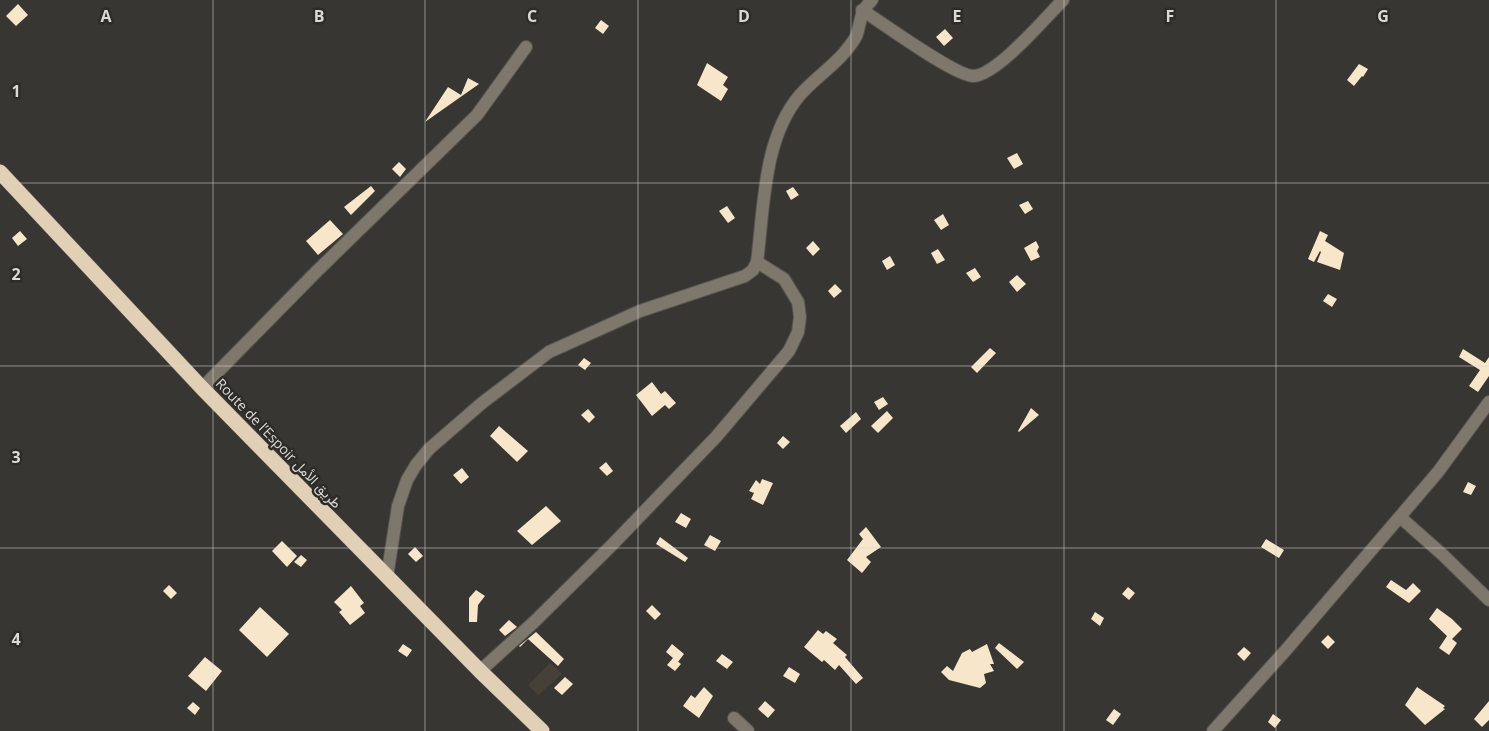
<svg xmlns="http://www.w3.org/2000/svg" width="1489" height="731" font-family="'Open Sans',Vazirmatn,sans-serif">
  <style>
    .built { fill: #464037 }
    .building { fill: #f7e6ca }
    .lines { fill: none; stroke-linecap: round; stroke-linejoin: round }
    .minor-casing { stroke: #555350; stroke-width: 14 }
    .highway-casing { stroke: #555350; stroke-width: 16 }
    .minor { stroke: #7e776c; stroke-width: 12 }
    .highway { stroke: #e1d0b5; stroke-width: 15 }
    .grid { fill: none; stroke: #dbd9d7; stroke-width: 1; stroke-opacity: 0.55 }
    .labels { text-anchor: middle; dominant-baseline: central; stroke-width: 5; stroke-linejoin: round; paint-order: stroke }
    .street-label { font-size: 14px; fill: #dbd9d7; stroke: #2e2c29 }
    .grid-label { font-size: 16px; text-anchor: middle; font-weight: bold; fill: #dbd9d7; stroke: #2e2c29; stroke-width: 5; stroke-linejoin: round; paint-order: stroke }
  </style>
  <rect width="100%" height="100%" fill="#383632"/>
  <path class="built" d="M550,663L562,674L538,695L528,685Z"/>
  <g class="building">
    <path d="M18,4L28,15L16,26L6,16Z"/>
    <path d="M601,20L609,26L603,34L595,28Z"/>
    <path d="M945,29L953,38L944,46L936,37Z"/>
    <path d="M707,63L728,77L723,85L728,89L721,101L697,85Z"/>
    <path d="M1359,64L1368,69L1363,77L1362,76L1354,86L1347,80Z"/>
    <path d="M468,78L479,84L425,122L448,87L461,95Z"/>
    <path d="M1017,153L1023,164L1014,169L1007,158Z"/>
    <path d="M399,162L406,169L400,177L392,169Z"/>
    <path d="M371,186L375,191L351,215L344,207Z"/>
    <path d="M793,187L799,195L791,200L786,191Z"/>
    <path d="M1028,201L1033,209L1025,214L1019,205Z"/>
    <path d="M727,206L735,218L728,223L719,211Z"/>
    <path d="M943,214L949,225L941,230L934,220Z"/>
    <path d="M330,220L343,234L318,255L306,241Z"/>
    <path d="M20,231L27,239L18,246L12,238Z"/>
    <path d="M1320,231L1328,235L1325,241L1344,253L1340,270L1317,262L1321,252L1320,251L1314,262L1308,259Z"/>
    <path d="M813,241L820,249L813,256L806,248Z"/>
    <path d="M1036,241L1039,247L1037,251L1040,257L1031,261L1024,248Z"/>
    <path d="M938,249L945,260L937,264L931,253Z"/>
    <path d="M890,256L895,265L887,270L882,261Z"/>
    <path d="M975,268L981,277L973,282L966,273Z"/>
    <path d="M1017,275L1026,284L1017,292L1009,282Z"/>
    <path d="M835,284L842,291L834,298L828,291Z"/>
    <path d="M1328,294L1337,299L1332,307L1323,301Z"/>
    <path d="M990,348L996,353L977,373L971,367Z"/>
    <path d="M1463,349L1485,363L1489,357V376L1478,392L1469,386L1480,370L1459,357Z"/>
    <path d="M584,358L591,363L585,370L578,365Z"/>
    <path d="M652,382L661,394L665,391L676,403L669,409L665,405L652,416L636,395Z"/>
    <path d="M883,397L888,404L879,410L874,402Z"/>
    <path d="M1031,408L1039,415L1019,432L1018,431Z"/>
    <path d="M588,409L595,417L589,423L581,415Z"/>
    <path d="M887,411L893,418L878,433L871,426Z"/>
    <path d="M856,412L861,419L846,433L840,426Z"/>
    <path d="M499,426L528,451L517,462L490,436Z"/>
    <path d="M783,436L790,442L783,449L777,443Z"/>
    <path d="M606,462L613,471L607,476L599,468Z"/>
    <path d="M462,468L469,477L461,484L453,475Z"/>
    <path d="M762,479L773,483L763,505L751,499L754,493L749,491L756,480L760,484Z"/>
    <path d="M1468,482L1476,486L1471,495L1463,492Z"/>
    <path d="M546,506L561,521L532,545L517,531Z"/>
    <path d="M681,513L691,519L686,528L675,522Z"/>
    <path d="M866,527L881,547L866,557L871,562L862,573L847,560L863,539L859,534Z"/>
    <path d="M710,535L721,541L715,551L704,545Z"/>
    <path d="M660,537L688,558L685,562L656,544Z"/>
    <path d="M1266,539L1284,550L1279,558L1261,547Z"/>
    <path d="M282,541L297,556L287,567L272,551Z"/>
    <path d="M415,547L423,556L416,562L408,554Z"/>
    <path d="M301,555L307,560L301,567L294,562Z"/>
    <path d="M1391,580L1406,590L1413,583L1421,591L1409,603L1386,587Z"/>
    <path d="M169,585L177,593L171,599L163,591Z"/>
    <path d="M351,586L364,603L360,606L365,613L350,625L339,612L342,610L334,602Z"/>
    <path d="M1128,587L1135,593L1129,600L1122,594Z"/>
    <path d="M476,590L485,596L478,605L477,622H469V598Z"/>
    <path d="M652,605L661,614L655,620L646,611Z"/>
    <path d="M260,607L289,634L267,657L239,630Z"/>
    <path d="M1437,608L1452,619L1462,629L1452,639L1457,643L1449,655L1439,648L1447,636L1429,619Z"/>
    <path d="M1095,612L1104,618L1100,626L1091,619Z"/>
    <path d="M509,620L517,627L505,636L499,630Z"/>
    <path d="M818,630L823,634L826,631L837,639L833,643L847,655L845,657L863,678L856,684L839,665L835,670L824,660L822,662L804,647Z"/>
    <path d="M536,632L564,659L558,666L528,639L520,647L519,646Z"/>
    <path d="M1328,635L1335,642L1328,649L1321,642Z"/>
    <path d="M999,643L1024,662L1017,669L995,648Z"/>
    <path d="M403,644L412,650L407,657L398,651Z"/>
    <path d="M672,644L684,654L678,662L676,660L681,664L675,671L667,665L673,658L666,652Z"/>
    <path d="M987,644L994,664H990L994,671L984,674L986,683L980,688L949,680L941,672L947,666L953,671L962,653L970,649L972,652Z"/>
    <path d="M1244,647L1251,653L1244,661L1237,654Z"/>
    <path d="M722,654L733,662L727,669L716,661Z"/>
    <path d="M205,657L222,671L206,691L188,676Z"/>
    <path d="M789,667L800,674L795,683L783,676Z"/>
    <path d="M565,677L573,684L562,695L554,688Z"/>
    <path d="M704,687L713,696L699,718L683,706L691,695L695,698Z"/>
    <path d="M1417,687L1445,706L1443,708L1445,709L1425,725L1405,705Z"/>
    <path d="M765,701L775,710L768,718L758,709Z"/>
    <path d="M1489,701V720L1482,727L1474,719Z"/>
    <path d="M193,702L200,708L195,715L187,708Z"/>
    <path d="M1114,709L1121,714L1113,725L1106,720Z"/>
    <path d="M1273,714L1281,720L1275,728L1268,722Z"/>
  </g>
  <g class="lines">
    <g class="minor-casing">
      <g id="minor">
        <path d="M862,10C881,22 956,77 974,76C998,74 1045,18 1063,0"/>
        <path d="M202,388L315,273L477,115L526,47"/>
        <path d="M1400,517L1443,555L1489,600"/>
        <path d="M387,577L398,506L407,480L416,465L429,449L482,403L549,352L640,311L745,276L753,270L757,262C764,208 763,138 800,95C814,79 831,68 844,53C849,47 855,40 857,34C862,18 859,13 872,0"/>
        <path d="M480,671L534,622L612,545L716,437L789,351L798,332L800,317L798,302L784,279L757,262"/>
        <path d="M734,718L748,731"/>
        <path d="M1213,731L1286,650L1438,472L1489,402"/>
      </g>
    </g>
    <g class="highway-casing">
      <path id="highway" d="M0,172L202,388L480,671L542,731"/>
    </g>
    <use href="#minor" class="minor"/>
    <use href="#highway" class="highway"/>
  </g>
  <path class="grid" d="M213,0V731M425,0V731M638,0V731M851,0V731M1064,0V731M1276,0V731M0,183H1489M0,366H1489M0,548H1489"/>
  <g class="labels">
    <g class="street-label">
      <text transform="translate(279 443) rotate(46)">Route de l’Espoir طريق الأمل</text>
    </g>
  </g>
  <g class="grid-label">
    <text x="106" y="22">A</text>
    <text x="319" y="22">B</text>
    <text x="532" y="22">C</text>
    <text x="744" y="22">D</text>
    <text x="957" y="22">E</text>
    <text x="1170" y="22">F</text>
    <text x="1383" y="22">G</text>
    <text x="16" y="97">1</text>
    <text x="16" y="280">2</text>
    <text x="16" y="463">3</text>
    <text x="16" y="645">4</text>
  </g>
</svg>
